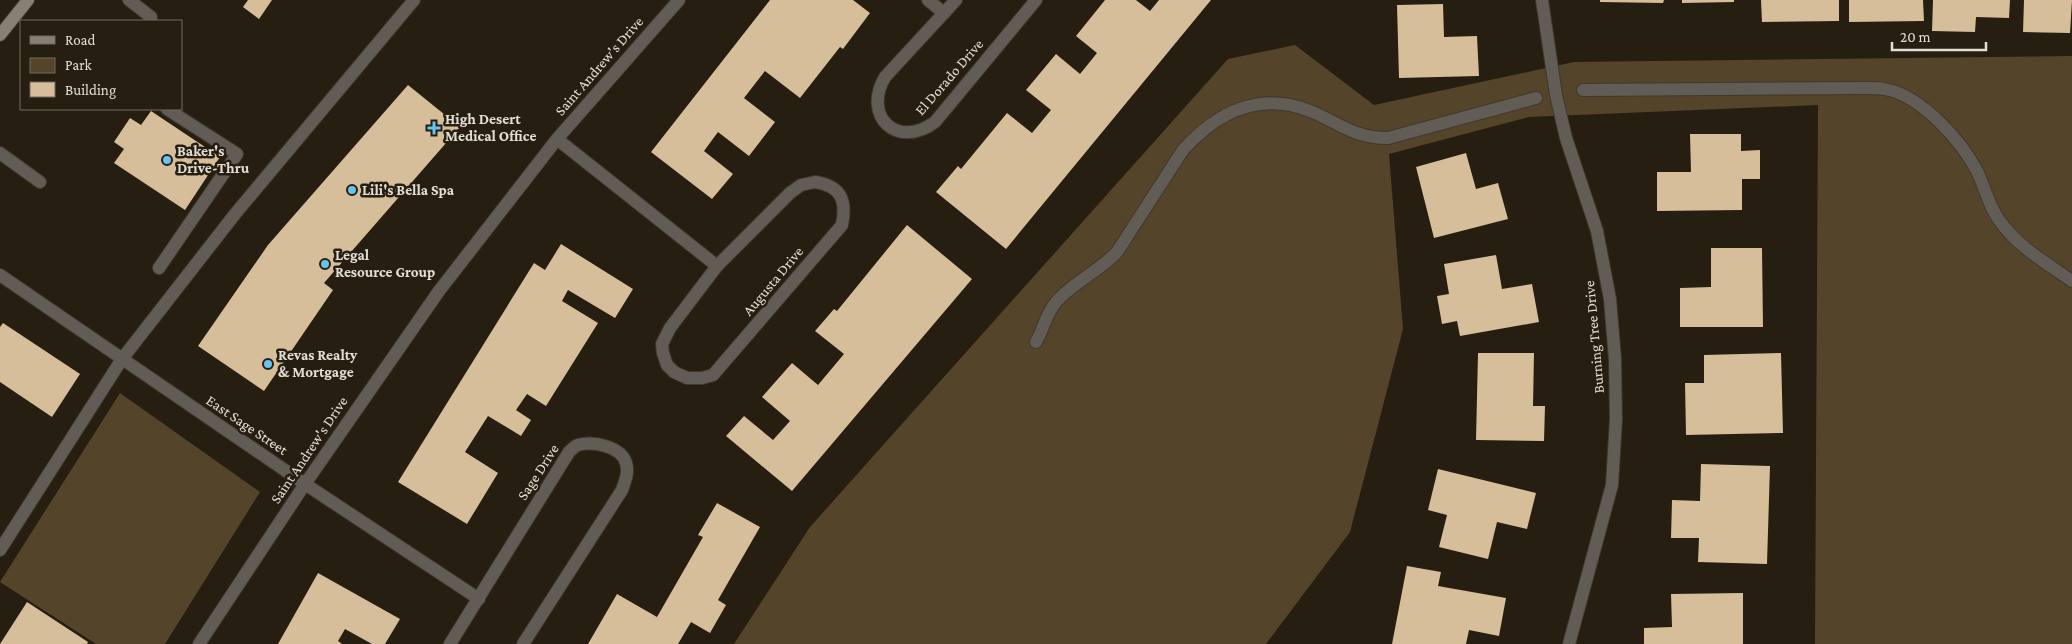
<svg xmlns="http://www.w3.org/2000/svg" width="2072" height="644" font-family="'Crimson Pro',serif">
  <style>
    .green { fill: #54442a }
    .building { fill: #d5be99 }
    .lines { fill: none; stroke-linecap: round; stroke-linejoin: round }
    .lane-casing { stroke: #40392c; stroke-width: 14 }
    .street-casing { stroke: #40392c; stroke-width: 14 }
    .secondary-casing { stroke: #40392c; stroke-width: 14 }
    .lane { stroke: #615d56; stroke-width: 12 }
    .street { stroke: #615d56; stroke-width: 12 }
    .secondary { stroke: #878075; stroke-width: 12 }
    .poi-dot { fill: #65c5ef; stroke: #261e11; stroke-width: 2 }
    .labels { text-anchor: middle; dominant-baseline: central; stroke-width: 5; stroke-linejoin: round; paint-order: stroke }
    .street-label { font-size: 15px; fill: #e3ddd5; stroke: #261e11 }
    .poi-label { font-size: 15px; font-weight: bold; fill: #e3ddd5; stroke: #261e11; text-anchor: start }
  </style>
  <rect width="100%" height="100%" fill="#261e11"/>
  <g class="green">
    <path d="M1295,45L1374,105L1574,62L2072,56V644H1815L1818,105L1529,117L1389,154L1403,329L1350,532L1266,644H734L810,527L1228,59Z"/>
    <path d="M120,393L260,492L165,644H96L0,582Z"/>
  </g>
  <g class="building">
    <path d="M248,0H272L259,19L243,7Z"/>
    <path d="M770,0H853L870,13L843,49L840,47L800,98L765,71L744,98L775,122L749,156L718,132L704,151L733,174L712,199L651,152Z"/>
    <path d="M1105,0H1136L1150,11L1159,0H1211L1006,249L936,192L958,166L961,169L1007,113L1032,133L1051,110L1026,90L1056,54L1080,74L1097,53L1076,36Z"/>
    <path d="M1600,0H1664L1663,3L1600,2Z"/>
    <path d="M1682,0H1734V2L1682,3Z"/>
    <path d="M1761,0H1839V21L1762,22Z"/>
    <path d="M1849,0H1923L1924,21L1849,22Z"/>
    <path d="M1933,0H2010L2009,18L1976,17L1975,32L1932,31Z"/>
    <path d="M2024,0H2072L2070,33L2023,32Z"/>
    <path d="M1443,4L1444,37L1477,36L1479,76L1399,78L1397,5Z"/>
    <path d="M408,85L460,127L324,283L333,290L264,391L198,346L268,245Z"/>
    <path d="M151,111L220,157L185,210L114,163L124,149L114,142L130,118L141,125Z"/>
    <path d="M1690,134H1741V151L1760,150V179H1742V210L1657,211V172H1691Z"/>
    <path d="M1466,153L1476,189L1498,183L1508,219L1434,238L1416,167Z"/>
    <path d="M907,225L972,279L792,491L726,436L744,416L773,440L790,421L762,397L792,363L818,385L844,354L815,331L834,309L837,311Z"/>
    <path d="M561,244L633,289L615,318L568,290L562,301L598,323L546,406L527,394L516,410L531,420L521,436L488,416L465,452L498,473L467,524L398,482L534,263L545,270Z"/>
    <path d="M1711,248H1762L1763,327H1680V288L1711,287Z"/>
    <path d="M1496,255L1502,289L1532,284L1539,322L1460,336L1457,321L1442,324L1437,296L1449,294L1444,264Z"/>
    <path d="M3,323L80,374L52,417L0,382V327Z"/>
    <path d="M1478,353H1534L1533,406H1545L1544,441L1476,440Z"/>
    <path d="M1781,353L1783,433L1686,435L1685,383H1704V355Z"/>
    <path d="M1701,464L1770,466L1767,564L1698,562L1699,538H1671L1672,500L1700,501Z"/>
    <path d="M1438,469L1536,493L1527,529L1497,522L1488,559L1439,547L1447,515L1428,510Z"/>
    <path d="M717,503L760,527L718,600L726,605L710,633L691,622L678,644H588L617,594L657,617L703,537L698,535Z"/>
    <path d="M1407,566L1441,572L1438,586L1506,598L1499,636L1469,630L1466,644H1392Z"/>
    <path d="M318,573L400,619L385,644H372L345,629L338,641L342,644H278Z"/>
    <path d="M1743,593V644H1644V628L1672,627L1671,594Z"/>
    <path d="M27,602L88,642L87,644H0Z"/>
  </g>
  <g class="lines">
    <g class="lane-casing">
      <g id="lane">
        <path d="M129,0L151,17"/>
        <path d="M1583,90L1862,88C1871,88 1881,87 1889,90C1923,98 1961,141 1977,171C1985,187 1988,205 1999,220C2017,246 2046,263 2072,281"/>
        <path d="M0,153L40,182"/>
        <path d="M159,268L237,154L167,109"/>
        <path d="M1036,342C1044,328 1046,313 1057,301C1074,282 1099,271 1117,252L1183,150C1217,112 1260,91 1310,111C1340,123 1353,138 1388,138L1536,98"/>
        <path d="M0,550L122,359L235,214L414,0"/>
      </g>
    </g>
    <g class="street-casing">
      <g id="street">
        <path d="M928,0L944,13"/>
        <path d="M956,0L885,77C862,116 897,150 935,122L1036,0"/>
        <path d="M1542,0L1556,95L1566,138L1597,231L1610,299L1615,359L1616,419L1612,485L1569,644"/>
        <path d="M557,139L717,266"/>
        <path d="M815,182C841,186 847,200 842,225L713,375L702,378H687L674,372L667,365L663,353L662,344L670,328L717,266L790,193L801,185Z"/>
        <path d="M0,275L305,484L479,599"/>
        <path d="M199,644L305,484L439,291L557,139L679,0"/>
        <path d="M450,644L569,452C572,449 575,446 578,445C593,441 621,446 626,463C629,473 625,481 622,490L523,644"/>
      </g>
    </g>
    <g class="secondary-casing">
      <path id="secondary" d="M0,35L28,0"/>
    </g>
    <use href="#lane" class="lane"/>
    <use href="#street" class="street"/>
    <use href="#secondary" class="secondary"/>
  </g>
  <g class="poi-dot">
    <path d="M431.5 120.5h5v5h5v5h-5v5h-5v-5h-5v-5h5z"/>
    <circle cx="167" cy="160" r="5"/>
    <circle cx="352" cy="190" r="5"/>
    <circle cx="325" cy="264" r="5"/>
    <circle cx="268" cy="364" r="5"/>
  </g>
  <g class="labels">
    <g class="street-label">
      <text transform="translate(599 66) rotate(-49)">Saint Andrew's Drive</text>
      <text transform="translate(949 77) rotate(-49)">El Dorado Drive</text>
      <text transform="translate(773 281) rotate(-50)">Augusta Drive</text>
      <text transform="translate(1594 337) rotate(-95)">Burning Tree Drive</text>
      <text transform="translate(247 425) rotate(34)">East Sage Street</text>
      <text transform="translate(309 450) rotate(-56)">Saint Andrew's Drive</text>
      <text transform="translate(538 472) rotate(-57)">Sage Drive</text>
    </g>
    <g class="poi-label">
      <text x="445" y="119">High Desert<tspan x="445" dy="17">Medical Office</tspan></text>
      <text x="177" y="151">Baker's<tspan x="177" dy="17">Drive-Thru</tspan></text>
      <text x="362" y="190">Lili's Bella Spa</text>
      <text x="335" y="255">Legal<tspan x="335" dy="17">Resource Group</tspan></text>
      <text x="278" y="355">Revas Realty<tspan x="278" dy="17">&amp; Mortgage</tspan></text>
    </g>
  </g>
  <rect x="20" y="20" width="162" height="90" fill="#261e11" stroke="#726a5f"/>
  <rect x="30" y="36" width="25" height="8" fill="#878075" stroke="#726a5f"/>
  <text x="65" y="45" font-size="15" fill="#e3ddd5">Road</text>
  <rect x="30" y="58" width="25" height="15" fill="#54442a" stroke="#726a5f"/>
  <text x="65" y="70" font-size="15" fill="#e3ddd5">Park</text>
  <rect x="30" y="82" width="25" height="15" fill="#d5be99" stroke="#726a5f"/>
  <text x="65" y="95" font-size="15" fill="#e3ddd5">Building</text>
  <path d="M1892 42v8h94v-8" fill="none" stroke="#e3ddd5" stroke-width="2.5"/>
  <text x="1900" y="42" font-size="15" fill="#e3ddd5" stroke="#261e11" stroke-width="4" paint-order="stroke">20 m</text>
</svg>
